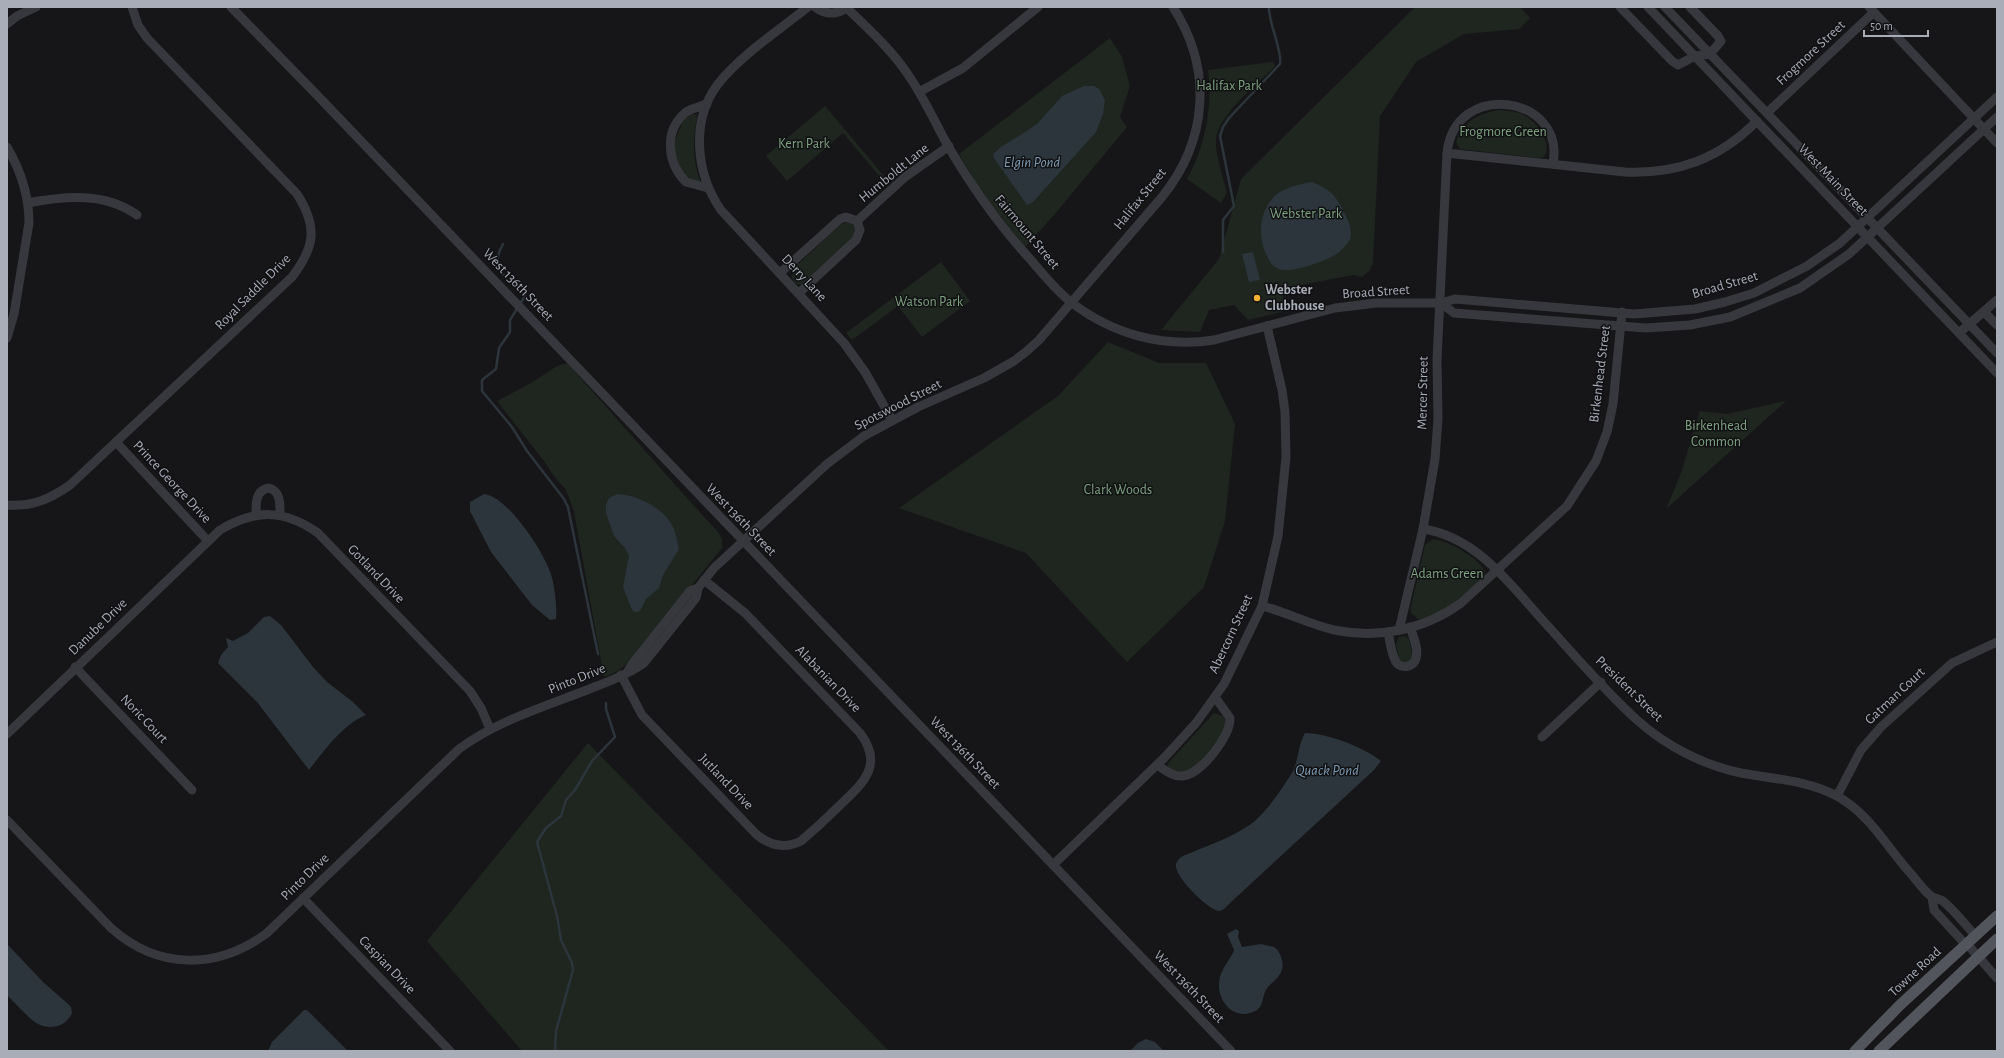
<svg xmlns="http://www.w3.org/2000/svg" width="2004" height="1058" font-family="'Alegreya Sans',sans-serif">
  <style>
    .green { fill: #1e261f }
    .water { fill: #2c353c }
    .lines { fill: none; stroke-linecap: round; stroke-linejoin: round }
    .stream { stroke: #2c353c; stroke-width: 2.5 }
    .minor { stroke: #37383d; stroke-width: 9 }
    .major { stroke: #53555c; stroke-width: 11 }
    .poi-dot { fill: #f2b134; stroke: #111113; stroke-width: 1.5 }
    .labels { text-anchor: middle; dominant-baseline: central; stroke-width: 3; stroke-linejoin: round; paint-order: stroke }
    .street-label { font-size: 14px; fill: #a8adb8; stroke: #111113 }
    .park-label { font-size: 14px; fill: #7fa381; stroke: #111113 }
    .poi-label { font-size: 14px; font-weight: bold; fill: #a8adb8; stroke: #111113; text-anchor: start }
    .water-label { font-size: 15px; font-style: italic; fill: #7f9bb3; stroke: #111113 }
  </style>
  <rect width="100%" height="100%" fill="#161618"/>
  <g class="green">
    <path d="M1415,7H1520L1530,18L1519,29L1464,34L1416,62L1380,116L1373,263L1370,270L1362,277L1353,275L1281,289L1286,311L1248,320L1234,305L1209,310L1200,332L1161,330L1219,259L1241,179Z"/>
    <path d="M1110,38L1122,57L1130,86L1120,117L1127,127L1055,214L1025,247L982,193L959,154Z"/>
    <path d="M1273,62L1275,66C1258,84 1219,114 1216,139C1215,156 1223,176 1227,193L1221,203L1187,179C1205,146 1213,108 1208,70Z"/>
    <path d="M825,106L889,182L886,184L843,133L787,181L766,156Z"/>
    <path d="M1499,110C1507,111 1517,111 1524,115C1537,122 1553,143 1544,157L1539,158L1460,149L1456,143C1461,122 1480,113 1499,110Z"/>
    <path d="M692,114L697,115C693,143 692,154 700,181H691L681,173L673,146L683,121Z"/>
    <path d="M848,222L855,226L856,235L803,285L796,284L792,278L793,269L841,224Z"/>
    <path d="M941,262L970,301L922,337L898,306L852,340L846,333Z"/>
    <path d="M1108,342L1159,363H1206L1235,424L1225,521L1204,587L1127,662L1026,553L899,508L1058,396Z"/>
    <path d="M567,363C618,419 667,477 718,532L722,539V548L637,653C627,664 619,673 604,677L574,512L566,490L553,475L547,465L497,401L531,383L557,366Z"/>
    <path d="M1786,401L1666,509L1681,473L1700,411L1727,414Z"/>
    <path d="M1433,539C1447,540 1482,559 1485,573L1483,578C1469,590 1436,621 1418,619L1411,613V607L1425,545Z"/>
    <path d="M1405,636L1409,639L1413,659L1407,664L1399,660L1396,644L1399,637Z"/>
    <path d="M1214,713L1223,716L1227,722L1221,738L1194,769L1183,773L1170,770L1167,766L1170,761Z"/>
    <path d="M588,743L889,1051H522L427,941Z"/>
  </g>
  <g class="water">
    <path d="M1084,86H1094L1099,89L1105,100L1103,114L1096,132L1033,202L1027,205L994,158L993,154L1001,147L1027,131L1038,123L1062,96Z"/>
    <path d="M1312,182C1329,189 1336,195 1344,212C1348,220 1354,232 1349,241C1347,244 1342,250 1339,252C1331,260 1290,274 1279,269C1272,266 1269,261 1266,254C1256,233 1261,204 1280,192C1290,186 1302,184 1312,182Z"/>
    <path d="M1253,252L1260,280L1249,282L1242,254Z"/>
    <path d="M484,494C508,496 547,556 552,578C555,590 557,607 556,619L550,620L532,605L491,552L470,511V502Z"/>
    <path d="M617,494C637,495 662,507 672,525C676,532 677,541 679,549L663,575L659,588L646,599L640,611L635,612L632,610L623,587L629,556L625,548L614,536L606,513V505L609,498Z"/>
    <path d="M270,616L281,625L313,667L327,682L353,702L366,715C343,724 324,751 309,770L257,702L218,663L221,655L228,647L226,638L233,641L248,633L264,617Z"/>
    <path d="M1305,733C1327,733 1363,747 1381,761L1374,770L1229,904C1226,907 1223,911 1219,911C1208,910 1174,876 1176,865C1176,862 1179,859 1181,857C1203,847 1241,835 1258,818C1269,808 1286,783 1293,771C1299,758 1298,745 1305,733Z"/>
    <path d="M1236,929L1239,931L1238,937L1242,947L1261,944L1274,947C1281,952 1285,964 1281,972C1278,979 1271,983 1267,988C1262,995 1264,1005 1257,1010C1234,1024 1214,999 1220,977C1223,966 1231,959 1234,950L1227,934Z"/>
    <path d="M7,944L44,983L67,1003L71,1007L72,1013C65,1029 45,1031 32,1020C23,1012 15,1003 7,995Z"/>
    <path d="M304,1010H307L348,1051H268L272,1042Z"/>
    <path d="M1146,1039L1155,1042L1164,1051H1130L1138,1043Z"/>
  </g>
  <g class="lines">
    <g class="stream">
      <path d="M503,244C487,272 509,277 525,296L510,320V332L499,348L496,369L482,380V391L512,427L527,451L564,499L568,507L598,654"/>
      <path d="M1223,252V220L1234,206L1220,136L1223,127L1229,118L1280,64C1283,52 1268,22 1269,7"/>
      <path d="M555,1051L556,1031L573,970L572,963L561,940L557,916L537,842L546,828L561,816L566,800L575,790L592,761L615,737L606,709V703"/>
    </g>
    <g class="minor">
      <path d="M231,7L316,94L1231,1051"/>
      <path d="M808,7C779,30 741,55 718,84C690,121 696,174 721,210L844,343L865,372L892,420"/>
      <path d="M815,7C826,15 837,15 848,7"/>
      <path d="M1620,7L1672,61L1678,65L1695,56L1710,54L1721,41L1718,36L1690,7"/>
      <path d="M1648,7L1997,373"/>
      <path d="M1665,7L1997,353"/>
      <path d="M1869,7L1997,143"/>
      <path d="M847,8C868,29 890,48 907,73C923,96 935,122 948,146C972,187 998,224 1030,259C1043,274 1056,291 1072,303C1113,334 1162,348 1214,340L1335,308L1376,303H1441L1455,299L1634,314L1695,309L1725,302L1754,293L1807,266L1840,243L1997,97"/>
      <path d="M7,24L17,16L36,7"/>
      <path d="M919,92L963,68L1038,7"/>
      <path d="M707,104C700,107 691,108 685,113C663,132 668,164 686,182L708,188"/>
      <path d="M1767,113L1874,12"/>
      <path d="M7,147C21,171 29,195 29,223L14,314L7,338"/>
      <path d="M1553,163C1566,96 1455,78 1447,153L1625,172C1678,174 1719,159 1757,121"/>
      <path d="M28,203C65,196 105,192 137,215"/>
      <path d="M857,221L905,177L949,146"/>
      <path d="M780,273L840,219L846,217L857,221L860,230L856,240L799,293"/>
      <path d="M1441,303L1454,313L1646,328L1690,325L1730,317L1747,310L1800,288L1849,254L1997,117"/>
      <path d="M1984,312L1997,325"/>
      <path d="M1959,333L1997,300"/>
      <path d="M116,442L208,541"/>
      <path d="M7,505C32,507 50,499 70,485L292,277C315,247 318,227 297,194L147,38L138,25L132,7"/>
      <path d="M256,515C256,504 255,490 269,488C281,491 280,505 280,515"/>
      <path d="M1423,529C1478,537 1512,587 1547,625C1576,657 1605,691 1637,720C1666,746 1703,765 1741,773C1773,779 1807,780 1837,796C1871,815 1887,848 1912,875C1918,882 1924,891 1931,896C1935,899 1941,899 1944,902C1956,912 1965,925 1976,936"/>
      <path d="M1262,606C1286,612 1309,624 1334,630C1378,639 1424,630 1461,603L1567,506L1596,461L1607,432L1613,404L1622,312"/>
      <path d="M1399,630L1423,529L1435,459L1438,419L1437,360L1447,153"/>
      <path d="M1388,632C1390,641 1391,652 1395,660C1399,670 1414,668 1416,658C1419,649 1413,636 1410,627"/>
      <path d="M75,667L192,790"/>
      <path d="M628,671L633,663L690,591L698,588"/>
      <path d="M621,675L642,715L756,834C770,846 785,849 801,841C814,830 826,819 838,807C862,784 885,766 860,733L745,613L704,580"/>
      <path d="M7,734L220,530C255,509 284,509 318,533L470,691L481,708L490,729"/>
      <path d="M1542,737L1601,682"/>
      <path d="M1157,765C1165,770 1173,777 1183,776C1201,774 1231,736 1230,718L1215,697"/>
      <path d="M1837,796L1861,750L1881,727L1952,663L1997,642"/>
      <path d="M7,820L111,928C158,970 217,970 267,933L459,749C498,720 547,706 592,688C608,682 631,673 644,663L696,598L698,588L714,568L827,464L864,436L918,407L984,378L1014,361L1027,351L1039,340L1162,197C1208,140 1213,69 1173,7"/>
      <path d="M1053,865L1164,758L1196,723L1224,684L1262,606L1278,536L1286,457L1285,412L1282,390L1267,326"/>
      <path d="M1932,897L1934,910L1966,945"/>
      <path d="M303,898L450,1051"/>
      <path d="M1967,944L1997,978"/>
    </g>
    <g class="major">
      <path d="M1855,1051L1900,1005L1997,916"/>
      <path d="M1879,1051L1997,939"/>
    </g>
  </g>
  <circle class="poi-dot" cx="1257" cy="298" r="4"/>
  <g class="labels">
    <g class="street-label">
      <text transform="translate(1811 53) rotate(-43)">Frogmore Street</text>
      <text transform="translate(894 173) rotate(-39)">Humboldt Lane</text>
      <text transform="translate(1833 180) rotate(46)">West Main Street</text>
      <text transform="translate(1140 199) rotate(-51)">Halifax Street</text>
      <text transform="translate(1027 232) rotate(50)">Fairmount Street</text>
      <text transform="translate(804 278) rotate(47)">Derry Lane</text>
      <text transform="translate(518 285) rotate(46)">West 136th Street</text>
      <text transform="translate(1725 285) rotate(-16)">Broad Street</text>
      <text transform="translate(253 292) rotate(-45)">Royal Saddle Drive</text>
      <text transform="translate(1376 292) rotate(-4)">Broad Street</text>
      <text transform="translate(1600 374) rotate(-83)">Birkenhead Street</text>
      <text transform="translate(1423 393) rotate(-89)">Mercer Street</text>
      <text transform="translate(898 405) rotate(-27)">Spotswood Street</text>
      <text transform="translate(172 482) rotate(47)">Prince George Drive</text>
      <text transform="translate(741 520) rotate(46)">West 136th Street</text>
      <text transform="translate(376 574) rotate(46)">Gotland Drive</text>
      <text transform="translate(98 627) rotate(-44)">Danube Drive</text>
      <text transform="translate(1231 634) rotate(-65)">Abercorn Street</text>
      <text transform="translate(577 679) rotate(-22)">Pinto Drive</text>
      <text transform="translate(828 679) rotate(46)">Alabanian Drive</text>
      <text transform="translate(1629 689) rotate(44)">President Street</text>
      <text transform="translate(1895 696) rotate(-43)">Gatman Court</text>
      <text transform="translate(144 719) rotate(46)">Noric Court</text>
      <text transform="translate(965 753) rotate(46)">West 136th Street</text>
      <text transform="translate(726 782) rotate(46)">Jutland Drive</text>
      <text transform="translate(305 877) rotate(-44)">Pinto Drive</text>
      <text transform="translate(387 965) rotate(46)">Caspian Drive</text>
      <text transform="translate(1915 972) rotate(-43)">Towne Road</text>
      <text transform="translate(1189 987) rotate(46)">West 136th Street</text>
    </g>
    <g class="park-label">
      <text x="1229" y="86">Halifax Park</text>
      <text x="1503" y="132">Frogmore Green</text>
      <text x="804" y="144">Kern Park</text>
      <text x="1306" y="214">Webster Park</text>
      <text x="929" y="302">Watson Park</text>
      <text x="1716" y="426">Birkenhead<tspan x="1716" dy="16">Common</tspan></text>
      <text x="1118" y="490">Clark Woods</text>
      <text x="1447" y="574">Adams Green</text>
    </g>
    <g class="poi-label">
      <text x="1265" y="290">Webster<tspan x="1265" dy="16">Clubhouse</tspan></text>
    </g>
    <g class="water-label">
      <text x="1032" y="162">Elgin Pond</text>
      <text x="1327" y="770">Quack Pond</text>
    </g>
  </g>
  <rect width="2004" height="1058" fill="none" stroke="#a8adb8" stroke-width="16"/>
  <path d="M1864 30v6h64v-6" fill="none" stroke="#a8adb8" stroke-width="2"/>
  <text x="1870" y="30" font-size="12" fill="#a8adb8" stroke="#111113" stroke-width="3" paint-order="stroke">50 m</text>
</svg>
